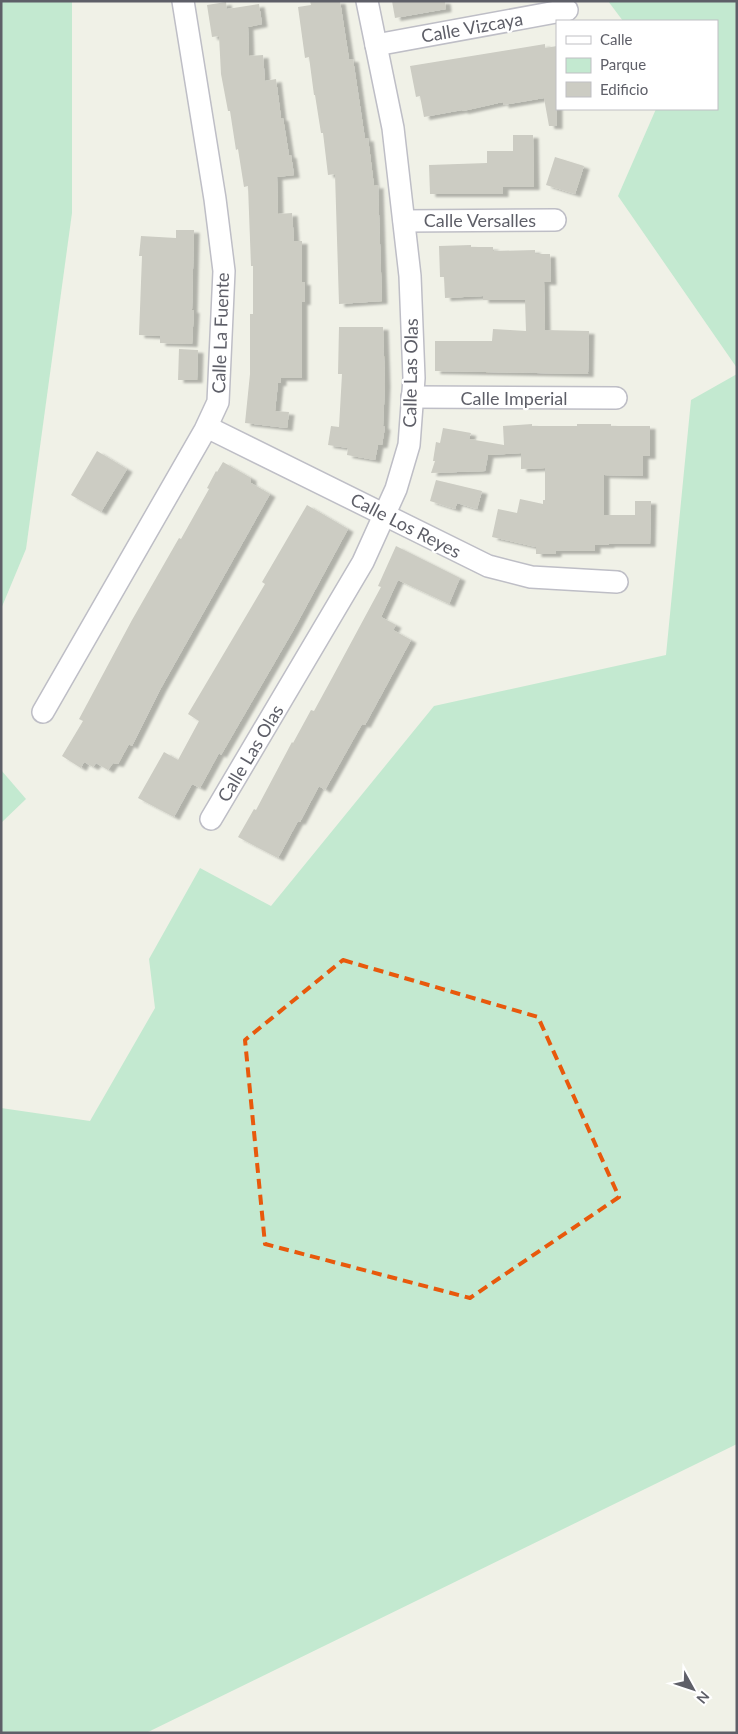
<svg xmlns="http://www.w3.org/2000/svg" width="738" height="1734" font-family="Lato,sans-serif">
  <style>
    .green { fill: #c3e9d0 }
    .building { fill: #ccccc3; filter: url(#shadow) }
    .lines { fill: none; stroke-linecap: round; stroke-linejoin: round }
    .street-casing { stroke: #bebec6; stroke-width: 24 }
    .street { stroke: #fff; stroke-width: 21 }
    .marked { fill: none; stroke: #e8590c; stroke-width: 4; stroke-dasharray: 10 6; stroke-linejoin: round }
    .labels { text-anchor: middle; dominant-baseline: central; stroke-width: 4.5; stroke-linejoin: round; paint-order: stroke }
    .street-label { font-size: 18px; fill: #5e5f68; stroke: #fff }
  </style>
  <defs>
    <filter id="shadow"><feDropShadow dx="5.5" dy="3" stdDeviation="1" flood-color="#0004"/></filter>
  </defs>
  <rect width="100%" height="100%" fill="#f0f1e7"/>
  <g class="green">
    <path d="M1,1H72V213L26,549L1,609Z"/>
    <path d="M608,1H737V368L618,196L656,109H717V21H623Z"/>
    <path d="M737,374V1444L146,1733H1V1108L90,1121L155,1008L149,959L200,868L271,906L434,706L666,655L691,400Z"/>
    <path d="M1,770L26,799L1,823Z"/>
  </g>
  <g class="building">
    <path d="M310,1H340L349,59H353L365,139L368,138L374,186L378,185L382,301L339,304L335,174L328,175L323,133H321L315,95H314L309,57L305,58L298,7L311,5Z"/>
    <path d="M392,1H445L446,9L395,18Z"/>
    <path d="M226,2L227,9L259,4L262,24L248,27L249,56L263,55L265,81L276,79L281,118H283L289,155H291L294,175L277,177L278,214L292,213L294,241H302V282H305V302H302V378H281V383H278L275,411L289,412L287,428L245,423L250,374V314H253V266H251L248,186L244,187L238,149L236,150L230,111H228L221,74L219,36L212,37L207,5Z"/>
    <path d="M545,44V48L557,46V126H549L544,98L503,105V102L463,111L462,110L424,117L420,96L416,97L410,66Z"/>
    <path d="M513,135H533L534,187H503V194H430L429,165L487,163V151H513Z"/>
    <path d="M555,157L584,166L575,194L546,185Z"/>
    <path d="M176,230H194L192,310H194L192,344L160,343V336L139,335L142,256H139L141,236L176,238Z"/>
    <path d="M471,245V247H493V251L535,250V254H550L551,282H544L545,330L589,331L588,374L435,371V341H492L493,329L526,331L525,300H483V296L445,298L444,277H440L439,246Z"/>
    <path d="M339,327H383L385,384L383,426L385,427L382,445H378L375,460L347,455L348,448L328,445L331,426L339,427L342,374H338Z"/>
    <path d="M179,349L198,350L197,380H178Z"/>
    <path d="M532,424V426H577V424H611V426H650V456H643V476L604,475V515H635V501H651L650,544H609V545H595V551H556V554H536V547L492,537L498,509L517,513L520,499L543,504V500H545V468L521,469V453L488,455L485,471L431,473L435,461H433L436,442L440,443L443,428L471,433L469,439L504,445L503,426Z"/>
    <path d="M97,451L127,469L101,512L71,495Z"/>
    <path d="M223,462L251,478V483L270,494L161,688L132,746L129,744L118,764L113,763L108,770L96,763L93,767L84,762L81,768L62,756L83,721L79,719L132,620L179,538L181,539L209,489L207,488L216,471L217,472Z"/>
    <path d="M436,480L482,491L477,509L457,503L455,509L430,501Z"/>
    <path d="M307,505L348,529L294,629L221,755L219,753L200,788L192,784L174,817L138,798L164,752L178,760L199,721L188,714L265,584L262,582Z"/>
    <path d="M396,546L460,578L449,604L398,580L381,617L396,625L393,630L411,640L365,725L362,724L325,790L319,786L300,822L298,821L278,858L238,837L254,809L256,810L292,742L293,743L311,710L314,711L332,678L381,587L378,586Z"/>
  </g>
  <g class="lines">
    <g class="street-casing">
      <g id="street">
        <path d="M376,45L567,10"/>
        <path d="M404,221L555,220"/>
        <path d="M412,397L616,398"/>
        <path d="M207,427L488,566L531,577L617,582"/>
        <path d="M43,712L205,430L218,402L224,271L215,199L183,1"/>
        <path d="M211,819L363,562L396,489L409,445L414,378L410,276L393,128L367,1"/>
      </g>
    </g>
    <use href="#street" class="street"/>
  </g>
  <path class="marked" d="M343,960L538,1017L619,1197L470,1298L265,1244L245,1040Z"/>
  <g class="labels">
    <g class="street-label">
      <text transform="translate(472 27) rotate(-10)">Calle Vizcaya</text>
      <text x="480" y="220">Calle Versalles</text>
      <text transform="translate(220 333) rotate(-88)">Calle La Fuente</text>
      <text transform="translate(410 373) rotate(-89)">Calle Las Olas</text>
      <text x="514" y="398">Calle Imperial</text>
      <text transform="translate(406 525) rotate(27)">Calle Los Reyes</text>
      <text transform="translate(250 753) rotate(-59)">Calle Las Olas</text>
    </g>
  </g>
  <rect width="738" height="1734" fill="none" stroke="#5e5f68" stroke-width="5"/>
  <rect x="556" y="20" width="162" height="90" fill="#ffffff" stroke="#bfbfc3"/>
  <rect x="566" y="36" width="25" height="8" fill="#ffffff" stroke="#bfbfc3"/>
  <text x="600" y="45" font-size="15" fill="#5e5f68">Calle</text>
  <rect x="566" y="58" width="25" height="15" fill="#c3e9d0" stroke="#bfbfc3"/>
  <text x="600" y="70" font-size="15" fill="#5e5f68">Parque</text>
  <rect x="566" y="82" width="25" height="15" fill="#ccccc3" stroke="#bfbfc3"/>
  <text x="600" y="95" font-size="15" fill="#5e5f68">Edificio</text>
  <g transform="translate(693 1689) rotate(130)" stroke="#ffffff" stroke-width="4" paint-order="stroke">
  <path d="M0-4L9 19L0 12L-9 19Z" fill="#5e5f68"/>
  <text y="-8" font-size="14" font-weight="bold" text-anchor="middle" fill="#5e5f68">N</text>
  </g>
</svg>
